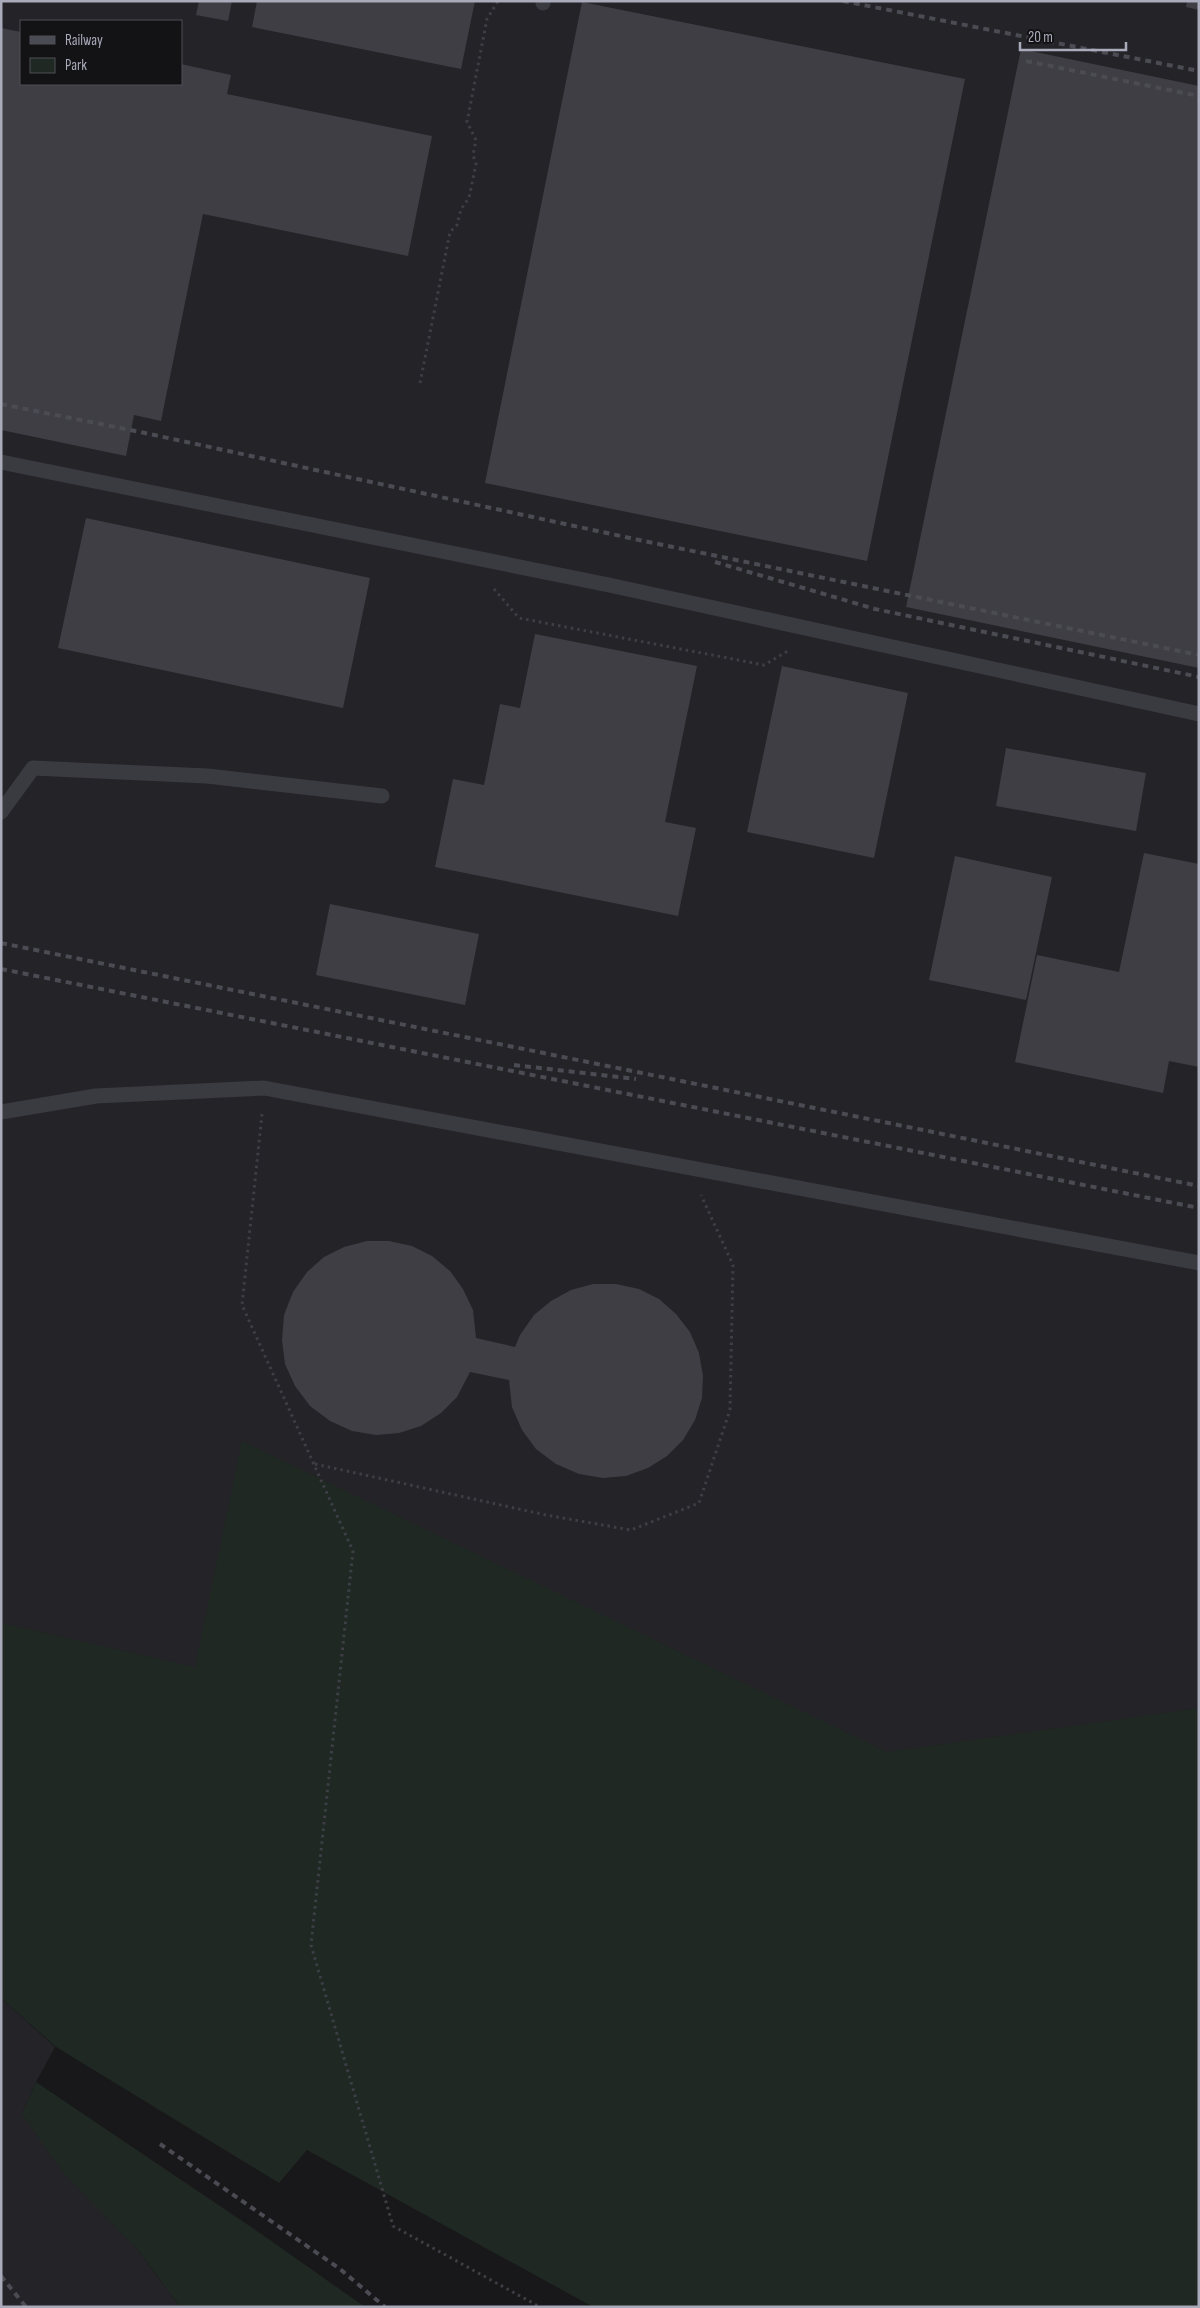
<svg xmlns="http://www.w3.org/2000/svg" width="1200" height="2308" font-family="'Sofia Sans Condensed',sans-serif">
  <style>
    .built { fill: #242327; fill-rule: evenodd }
    .green { fill: #1f2822 }
    .building { fill: #3f3e44 }
    .lines { fill: none; stroke-linecap: round; stroke-linejoin: round }
    .path { stroke: #3e3e46; stroke-width: 3; stroke-dasharray: 2.5 4; stroke-linecap: butt }
    .lane { stroke: #3a3a41; stroke-width: 15 }
    .rail { stroke: #4b4b54; stroke-width: 4; stroke-dasharray: 6 5; stroke-linecap: butt }
  </style>
  <rect width="100%" height="100%" fill="#181719"/>
  <g class="built">
    <path d="M1,1H1199V1904L1,1625ZM21,21H181V84H21Z"/>
    <path d="M1,1998L55,2047L36,2082L22,2114L138,2250L180,2307H1Z"/>
  </g>
  <g class="green">
    <path d="M242,1441L887,1752L1199,1708V2307H593L307,2150L279,2183L56,2047L1,1998V1623L195,1667Z"/>
    <path d="M36,2082L260,2233L365,2307H180L138,2250L63,2173L22,2114Z"/>
  </g>
  <g class="building">
    <path d="M199,1H232L228,21L196,15Z"/>
    <path d="M257,1H475L461,69L252,27Z"/>
    <path d="M1187,1H1199V10L1186,7Z"/>
    <path d="M582,2L965,79L867,561L485,483Z"/>
    <path d="M1,28L21,32V84H181V64L231,75L227,94L432,136L408,256L203,214L161,421L134,415L126,456L1,430Z"/>
    <path d="M1021,49L1199,86V668L906,607Z"/>
    <path d="M86,518L370,578L343,708L58,648Z"/>
    <path d="M535,634L697,666L665,822L696,828L678,916L435,867L453,779L484,785L500,704L520,708Z"/>
    <path d="M782,666L908,693L874,858L747,832Z"/>
    <path d="M1006,748L1146,773L1136,831L996,806Z"/>
    <path d="M1144,853L1199,864V1067L1169,1061L1163,1093L1015,1062L1037,955L1119,972Z"/>
    <path d="M955,856L1052,877L1026,1000L929,980Z"/>
    <path d="M330,904L479,934L465,1005L316,975Z"/>
    <path d="M367,1241H389L412,1246L432,1256L450,1271L463,1289L473,1310L476,1338L515,1347L520,1335L534,1315L551,1301L571,1290L593,1284H616L639,1289L659,1299L676,1314L690,1332L699,1353L703,1376L702,1398L695,1420L683,1440L667,1456L648,1468L626,1476L603,1478L579,1474L556,1464L536,1449L522,1430L512,1407L509,1380L470,1372L457,1397L441,1413L421,1426L399,1433L376,1435L352,1431L330,1421L310,1406L295,1386L285,1364L282,1340L284,1315L293,1292L307,1272L324,1257L344,1247Z"/>
  </g>
  <g class="lines">
    <g class="path">
      <path d="M420,383L450,232L457,225L461,209L469,198L476,164L473,155L476,140L467,122L487,19L498,1"/>
      <path d="M494,589L519,618L764,665L788,651"/>
      <path d="M262,1114L242,1305L353,1551L311,1945L393,2226L540,2307"/>
      <path d="M315,1464L546,1515L631,1530L699,1503L730,1410L733,1265L701,1195"/>
    </g>
    <g class="lane">
      <path d="M543,3V1"/>
      <path d="M1,462L609,585L1199,714"/>
      <path d="M1,812L33,768L207,776L382,796"/>
      <path d="M1,1112L96,1096L264,1088L1199,1263"/>
    </g>
    <g class="rail">
      <path d="M843,1L1199,71"/>
      <path d="M1026,61L1199,96"/>
      <path d="M1,404L145,433L639,540L1199,655"/>
      <path d="M715,562L875,609L1199,677"/>
      <path d="M1,943L1199,1186"/>
      <path d="M1,969L1199,1208"/>
      <path d="M514,1065L636,1079"/>
      <path d="M160,2144L340,2269L385,2307"/>
      <path d="M1,2276L26,2307"/>
    </g>
  </g>
  <rect width="1200" height="2308" fill="none" stroke="#a9aaba" stroke-width="5"/>
  <rect x="20" y="20" width="162" height="65" fill="#131214" stroke="#4f4f56"/>
  <rect x="30" y="36" width="25" height="8" fill="#4b4b54" stroke="#4f4f56"/>
  <text x="65" y="45" font-size="15" fill="#a9aaba">Railway</text>
  <rect x="30" y="58" width="25" height="15" fill="#1f2822" stroke="#4f4f56"/>
  <text x="65" y="70" font-size="15" fill="#a9aaba">Park</text>
  <path d="M1020 42v8h106v-8" fill="none" stroke="#a9aaba" stroke-width="2.5"/>
  <text x="1028" y="42" font-size="15" fill="#a9aaba" stroke="#131214" stroke-width="4" paint-order="stroke">20 m</text>
</svg>
